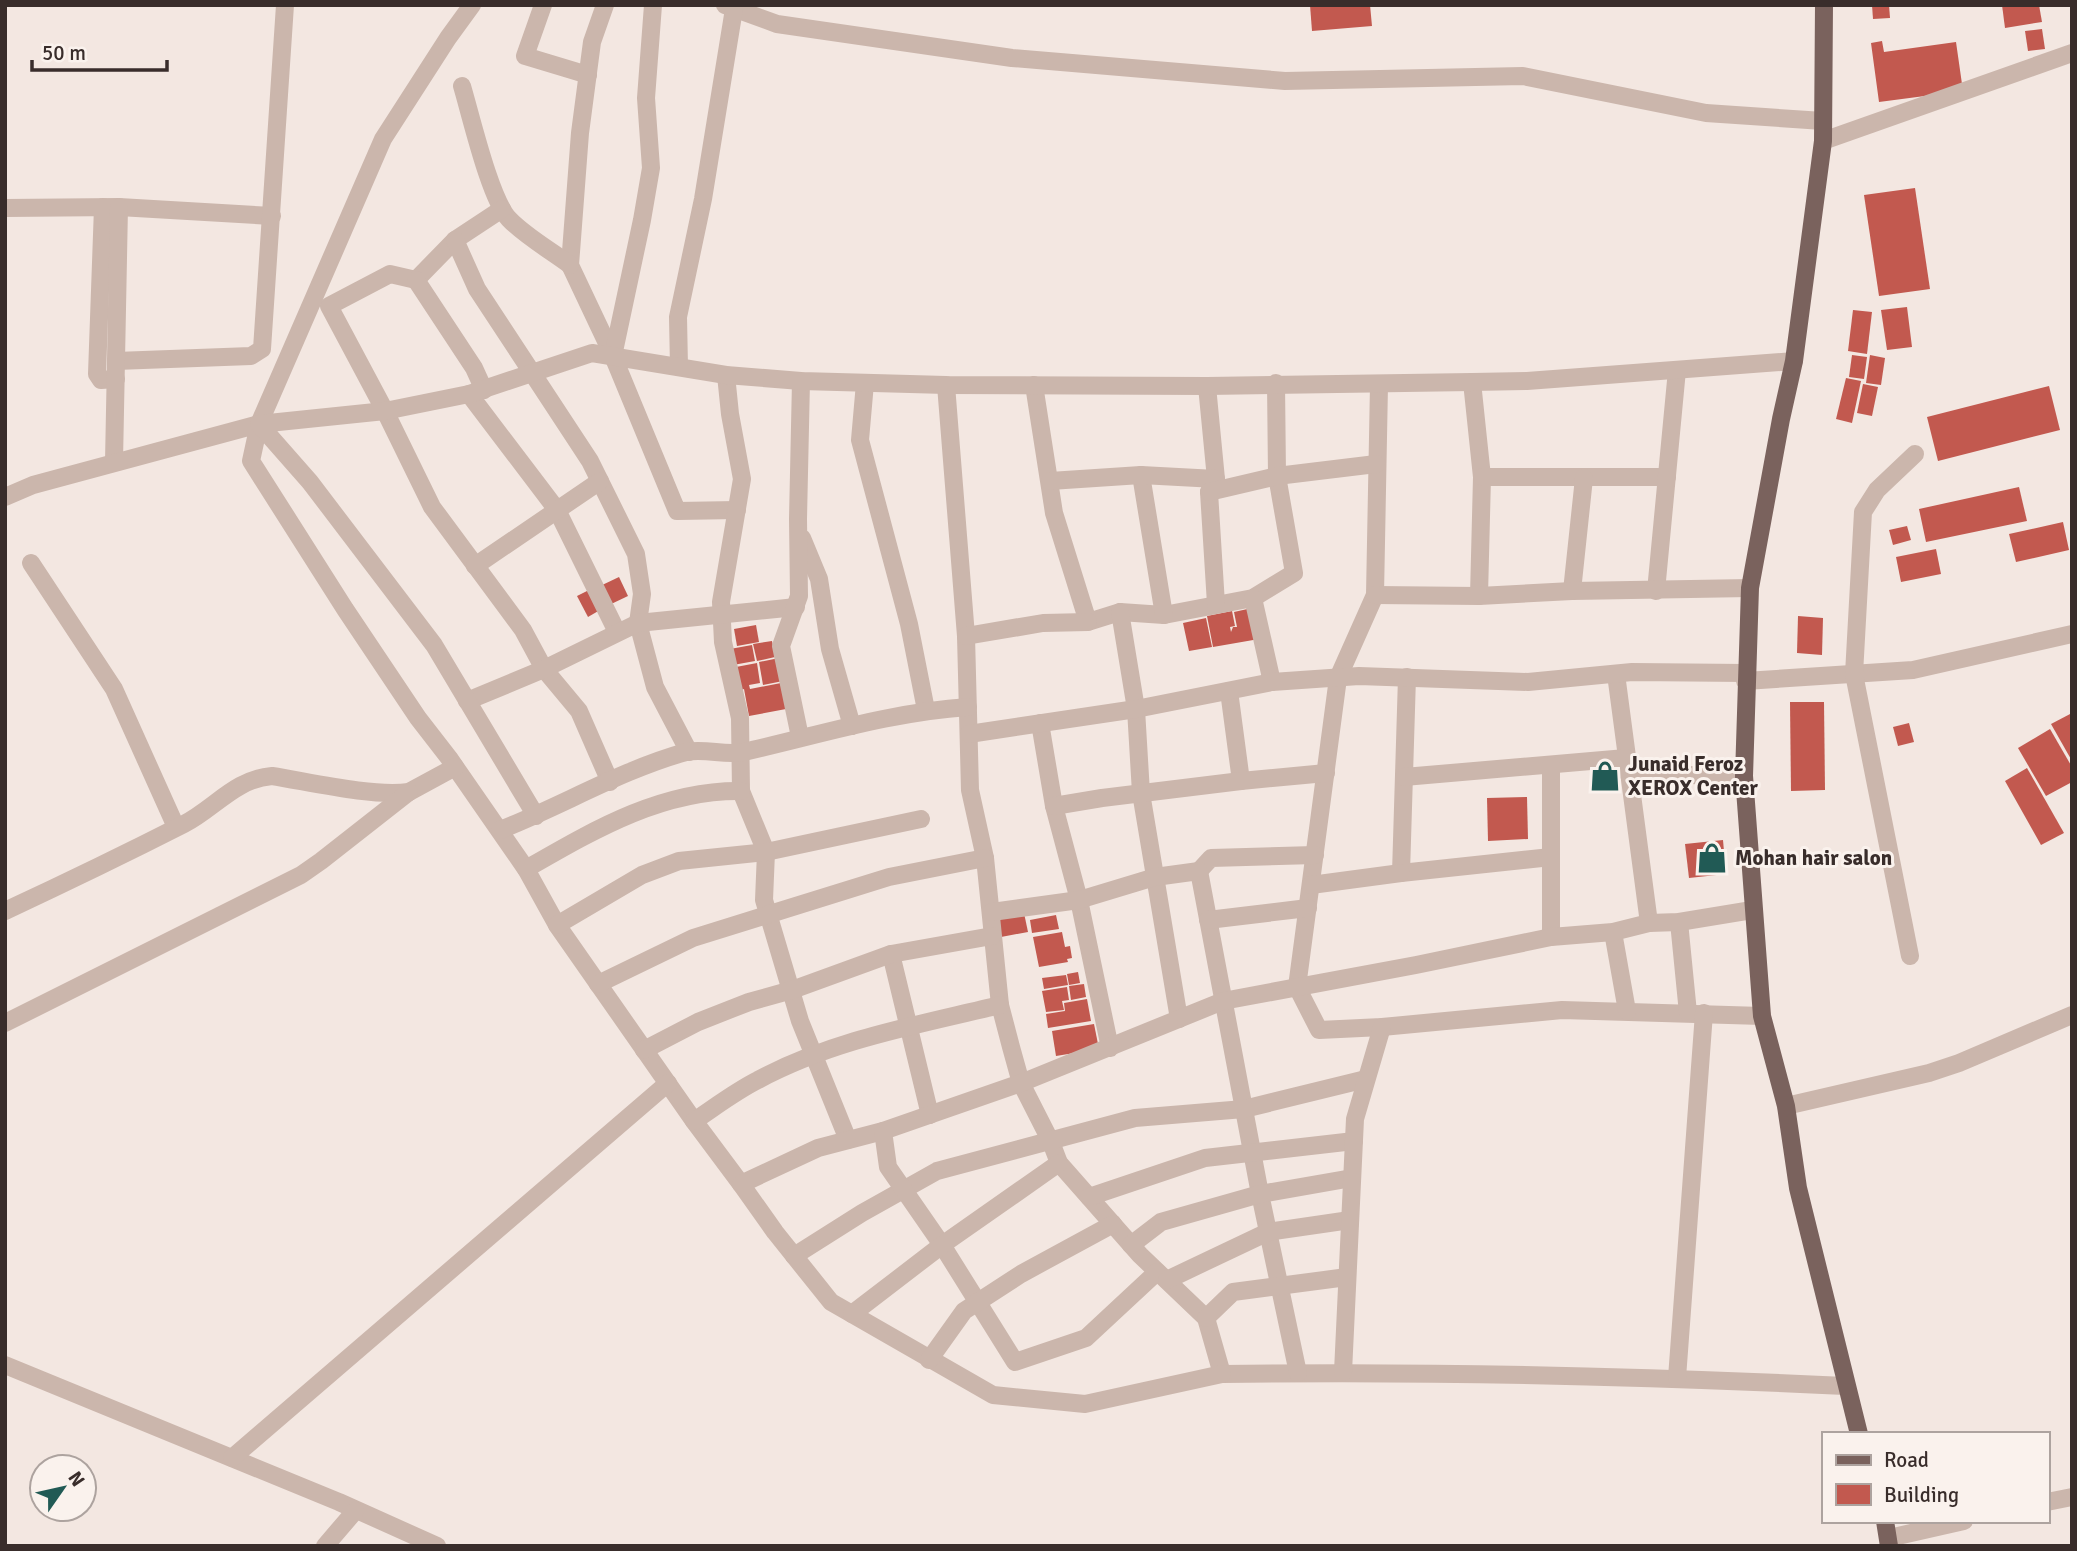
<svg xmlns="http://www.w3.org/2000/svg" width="2077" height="1551" font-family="Signika,sans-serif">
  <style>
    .building { fill: #c2594f }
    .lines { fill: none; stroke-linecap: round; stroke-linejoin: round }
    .minor { stroke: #cbb6ac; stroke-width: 18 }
    .major { stroke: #7a625d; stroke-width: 18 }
    .labels { text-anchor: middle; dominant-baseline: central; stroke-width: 6; stroke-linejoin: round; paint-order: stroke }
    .poi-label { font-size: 21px; font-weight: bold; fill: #392d2b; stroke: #faf2ed; text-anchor: start }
  </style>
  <rect width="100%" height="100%" fill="#f3e7e1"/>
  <g class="building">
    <path d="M1310,5H1370L1372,26L1312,31Z"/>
    <path d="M1872,5H1889L1890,18L1873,19Z"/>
    <path d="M2002,5H2039L2042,22L2005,28Z"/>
    <path d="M2042,29L2045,49L2028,51L2025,31Z"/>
    <path d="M1882,41L1884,52L1956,42L1963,91L1879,102L1871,43Z"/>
    <path d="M1915,188L1930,289L1879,296L1864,195Z"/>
    <path d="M1907,307L1912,347L1887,350L1881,310Z"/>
    <path d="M1853,310L1872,312L1867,354L1848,351Z"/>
    <path d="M1852,355L1867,357L1864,379L1849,377Z"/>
    <path d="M1870,355L1885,358L1881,385L1866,383Z"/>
    <path d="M1846,378L1861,381L1852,423L1836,419Z"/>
    <path d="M1863,384L1878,387L1872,416L1857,413Z"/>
    <path d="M2049,386L2060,430L1938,461L1927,417Z"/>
    <path d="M2019,487L2027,521L1926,542L1919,509Z"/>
    <path d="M2063,522L2069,550L2016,562L2009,534Z"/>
    <path d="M1907,526L1911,540L1893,545L1889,530Z"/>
    <path d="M1936,549L1941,574L1901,582L1896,557Z"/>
    <path d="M619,577L628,596L607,606L598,587Z"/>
    <path d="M589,590L600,610L588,617L577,596Z"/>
    <path d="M1252,608L1259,639L1213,647L1207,616L1232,611L1235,626L1230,627L1231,632L1233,627H1237L1234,612Z"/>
    <path d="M1798,616L1823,618L1822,655L1797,653Z"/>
    <path d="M1206,618L1212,647L1189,651L1183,623Z"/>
    <path d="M756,625L759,642L737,646L734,629Z"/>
    <path d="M772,641L775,657L757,661L753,644Z"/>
    <path d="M752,645L755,661L733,665L730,649Z"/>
    <path d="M779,658L783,681L763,685L759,662Z"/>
    <path d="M757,663L760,683L749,685L750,689L781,683L786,709L749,716L744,689L741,690L736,667Z"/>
    <path d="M1790,702H1824L1825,790L1791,791Z"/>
    <path d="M2072,713V761L2051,724Z"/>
    <path d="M1909,723L1914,742L1898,746L1893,727Z"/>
    <path d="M2050,729L2072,767V782L2046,796L2018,748Z"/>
    <path d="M2027,768L2064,833L2041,845L2005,781Z"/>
    <path d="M1614,770L1615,781L1591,783L1590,771Z"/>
    <path d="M1527,797L1528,839L1488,841L1487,798Z"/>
    <path d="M1723,840L1726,874L1689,878L1685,844Z"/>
    <path d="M1024,913L1028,932L1001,937L998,918Z"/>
    <path d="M1056,915L1059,929L1032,933L1030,920Z"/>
    <path d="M1062,932L1065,947L1070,946L1072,958L1067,959L1068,962L1039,967L1033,937Z"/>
    <path d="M1078,972L1080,983L1069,985L1067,974Z"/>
    <path d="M1066,975L1068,985L1044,989L1042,978Z"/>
    <path d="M1084,984L1086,997L1071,1000L1069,986Z"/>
    <path d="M1067,987L1069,1000L1062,1001L1064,1010L1046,1012L1042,991Z"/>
    <path d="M1087,999L1091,1021L1048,1028L1046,1014L1065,1011L1064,1003Z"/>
    <path d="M1094,1024L1099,1049L1056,1056L1052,1031Z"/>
  </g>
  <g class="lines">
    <g class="minor">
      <path d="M543,5L525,56L588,75"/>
      <path d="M605,5L592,42L580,133L570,265L613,356L677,511L737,510"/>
      <path d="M725,5L777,24L1012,58L1285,81L1523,76L1706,113L1823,121"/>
      <path d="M462,86C471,116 490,199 509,219C525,236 550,250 570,265"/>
      <path d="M1823,141L2072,53"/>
      <path d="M103,207L97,374L101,380L116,379"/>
      <path d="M5,208L119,207L272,216"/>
      <path d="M502,209L455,240L416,280L390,274L329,306L385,411L432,507L523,630L544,669L579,711L610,782"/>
      <path d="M455,240L477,289L590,461L636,554L642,594L638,623L655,687L689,752"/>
      <path d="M416,280L474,368L484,390"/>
      <path d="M613,356L642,220L651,168L646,98L653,5"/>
      <path d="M116,361L251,356L262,349L285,5"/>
      <path d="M679,367L678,317L703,199L734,9"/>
      <path d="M726,375L730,414L742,479L721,602L723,642L740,718L741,791L766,852L764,900L800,1021L848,1140"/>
      <path d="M1472,382L1482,477L1479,596"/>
      <path d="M865,383L860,440L909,624L926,710"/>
      <path d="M946,385L966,636L970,790L985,858L1000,1005L1011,1047L1021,1083L1051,1142L1059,1163L1140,1255L1206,1318L1222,1374C1430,1371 1638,1376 1845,1386"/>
      <path d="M1034,385L1054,513L1088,622L1120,612L1164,615L1253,598L1294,573L1277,476L1276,383"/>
      <path d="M1379,385L1375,595L1338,678L1297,987L1319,1030L1382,1027L1562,1010L1762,1016"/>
      <path d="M1207,386L1216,479L1209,492L1216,604"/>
      <path d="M469,394L557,510L617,632"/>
      <path d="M259,424L383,139L448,38L472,5"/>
      <path d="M114,462L119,207"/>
      <path d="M1141,475L1164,615"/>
      <path d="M1482,477H1667"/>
      <path d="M1050,481L1141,475L1216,479"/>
      <path d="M1209,492L1277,476L1376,464"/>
      <path d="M5,497L33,485L259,424L251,461L345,609L418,718L449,758L526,869L557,925L694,1121L741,1184"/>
      <path d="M802,538L819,579L830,649L852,726"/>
      <path d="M31,563L114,689L176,827"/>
      <path d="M475,566L600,481"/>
      <path d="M1572,591L1584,478"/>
      <path d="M1656,591L1677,370"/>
      <path d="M1375,595L1479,596L1572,591L1750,588"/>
      <path d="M1253,598L1272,682"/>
      <path d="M1120,612L1136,709L1141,793L1179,1019"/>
      <path d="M966,636L1043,623L1088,622"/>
      <path d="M1616,674L1649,923"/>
      <path d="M1407,677L1401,873L1551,857"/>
      <path d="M1745,681L1913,670L2072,634"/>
      <path d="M1229,691L1241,781"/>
      <path d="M467,701L544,669L638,623L796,607"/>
      <path d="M1040,723L1054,806L1079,900L1110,1048"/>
      <path d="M969,734L1136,709L1272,682L1359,676L1528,682L1632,672L1746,673"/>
      <path d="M800,737L781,646L799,596L798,519L801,381"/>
      <path d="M1628,774L1744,776"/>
      <path d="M1404,777L1626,758"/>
      <path d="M1054,806L1102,798L1241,781L1326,773"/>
      <path d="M536,816L434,645L310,482L259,424L385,411L469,394L592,353L726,375L801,381L946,385L1207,386L1472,382L1527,381L1794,361"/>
      <path d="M500,830C562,806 621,770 686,752C705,748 726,756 744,752C819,735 892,712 968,707"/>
      <path d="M526,869C594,830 661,790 741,791"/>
      <path d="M1199,871L1211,858L1315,855"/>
      <path d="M1311,885L1401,873"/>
      <path d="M5,911C65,883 125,854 184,824C215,808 235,779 272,776C310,782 372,797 409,792L455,767"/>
      <path d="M992,912L1079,900L1155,877L1199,871L1260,1194L1298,1373"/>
      <path d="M1208,920L1308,908"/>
      <path d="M1679,922L1688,1013"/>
      <path d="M557,925L642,875L679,861L766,852L921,819"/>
      <path d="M1613,932L1627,1011"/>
      <path d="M1551,937V765"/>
      <path d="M891,954L930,1115"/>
      <path d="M1910,956L1854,674L1863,512L1877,490L1915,454"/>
      <path d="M598,984L693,938L889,877L985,858"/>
      <path d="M5,1023L301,875L321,861L409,792"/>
      <path d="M644,1050L698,1022L749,1002L792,990L891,954L992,936"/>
      <path d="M1786,1106L1929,1073L1959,1063L2072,1015"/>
      <path d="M694,1121C715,1107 736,1091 758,1080C832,1040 918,1025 1000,1005"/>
      <path d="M883,1131L818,1148L741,1184L775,1232L831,1302L993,1395L1085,1404L1222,1374"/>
      <path d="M1089,1197L1205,1158L1354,1141"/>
      <path d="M1131,1245L1161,1222L1260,1194L1352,1178"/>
      <path d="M794,1256L862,1213L937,1171L1135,1118L1244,1109L1366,1079"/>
      <path d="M1157,1272L1086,1338L1015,1362L942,1245L888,1167L883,1131L1021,1083L1223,1001L1416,965L1551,937L1613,932L1649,923L1679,922L1752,910"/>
      <path d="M1167,1280L1268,1232L1350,1220"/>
      <path d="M852,1314L942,1245L1059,1163"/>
      <path d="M1206,1318L1233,1292L1347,1277"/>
      <path d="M929,1360L964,1311L1021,1274L1113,1224"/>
      <path d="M5,1365L339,1502L437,1546"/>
      <path d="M1343,1372L1355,1119L1382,1027"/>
      <path d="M1677,1378L1704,1013"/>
      <path d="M232,1458L668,1083"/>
      <path d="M2047,1502L2072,1497"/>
      <path d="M1889,1538L1964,1521"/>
      <path d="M325,1546L355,1511"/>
    </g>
    <g class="major">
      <path d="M1824,5L1823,141L1794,361L1781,419L1750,588L1744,776L1762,1016L1786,1106L1798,1188L1859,1434"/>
      <path d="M1885,1521L1889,1546"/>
    </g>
  </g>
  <defs>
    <g id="shop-bare" transform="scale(2.415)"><path d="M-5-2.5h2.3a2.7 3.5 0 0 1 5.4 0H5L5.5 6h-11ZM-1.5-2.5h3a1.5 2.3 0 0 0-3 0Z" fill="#215a55" stroke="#faf2ed" stroke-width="2.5" paint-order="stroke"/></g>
  </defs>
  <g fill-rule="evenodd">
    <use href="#shop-bare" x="1605" y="776"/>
    <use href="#shop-bare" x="1712" y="858"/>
  </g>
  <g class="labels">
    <g class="poi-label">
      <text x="1628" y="764">Junaid Feroz<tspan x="1628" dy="24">XEROX Center</tspan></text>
      <text x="1735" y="858">Mohan hair salon</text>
    </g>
  </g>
  <rect width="2077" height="1551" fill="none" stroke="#392d2b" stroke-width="14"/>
  <rect x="1822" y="1432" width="228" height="91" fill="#faf2ed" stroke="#ada39f" stroke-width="2"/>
  <rect x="1836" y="1455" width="35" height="10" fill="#7a625d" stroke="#ada39f" stroke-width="2"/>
  <text x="1884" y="1467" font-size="21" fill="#392d2b">Road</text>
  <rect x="1836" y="1484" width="35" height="21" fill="#c2594f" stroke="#ada39f" stroke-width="2"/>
  <text x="1884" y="1502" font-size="21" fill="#392d2b">Building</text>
  <g transform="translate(63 1488) rotate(56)"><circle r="33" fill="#faf2ed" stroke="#ada39f" stroke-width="2"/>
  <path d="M0-5L12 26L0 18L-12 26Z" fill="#215a55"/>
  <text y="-10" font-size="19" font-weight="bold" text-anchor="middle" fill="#392d2b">N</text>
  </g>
  <path d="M32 60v10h135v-10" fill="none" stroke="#392d2b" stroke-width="3.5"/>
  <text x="42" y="60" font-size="21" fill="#392d2b" stroke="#faf2ed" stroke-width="5" paint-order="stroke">50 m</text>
</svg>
